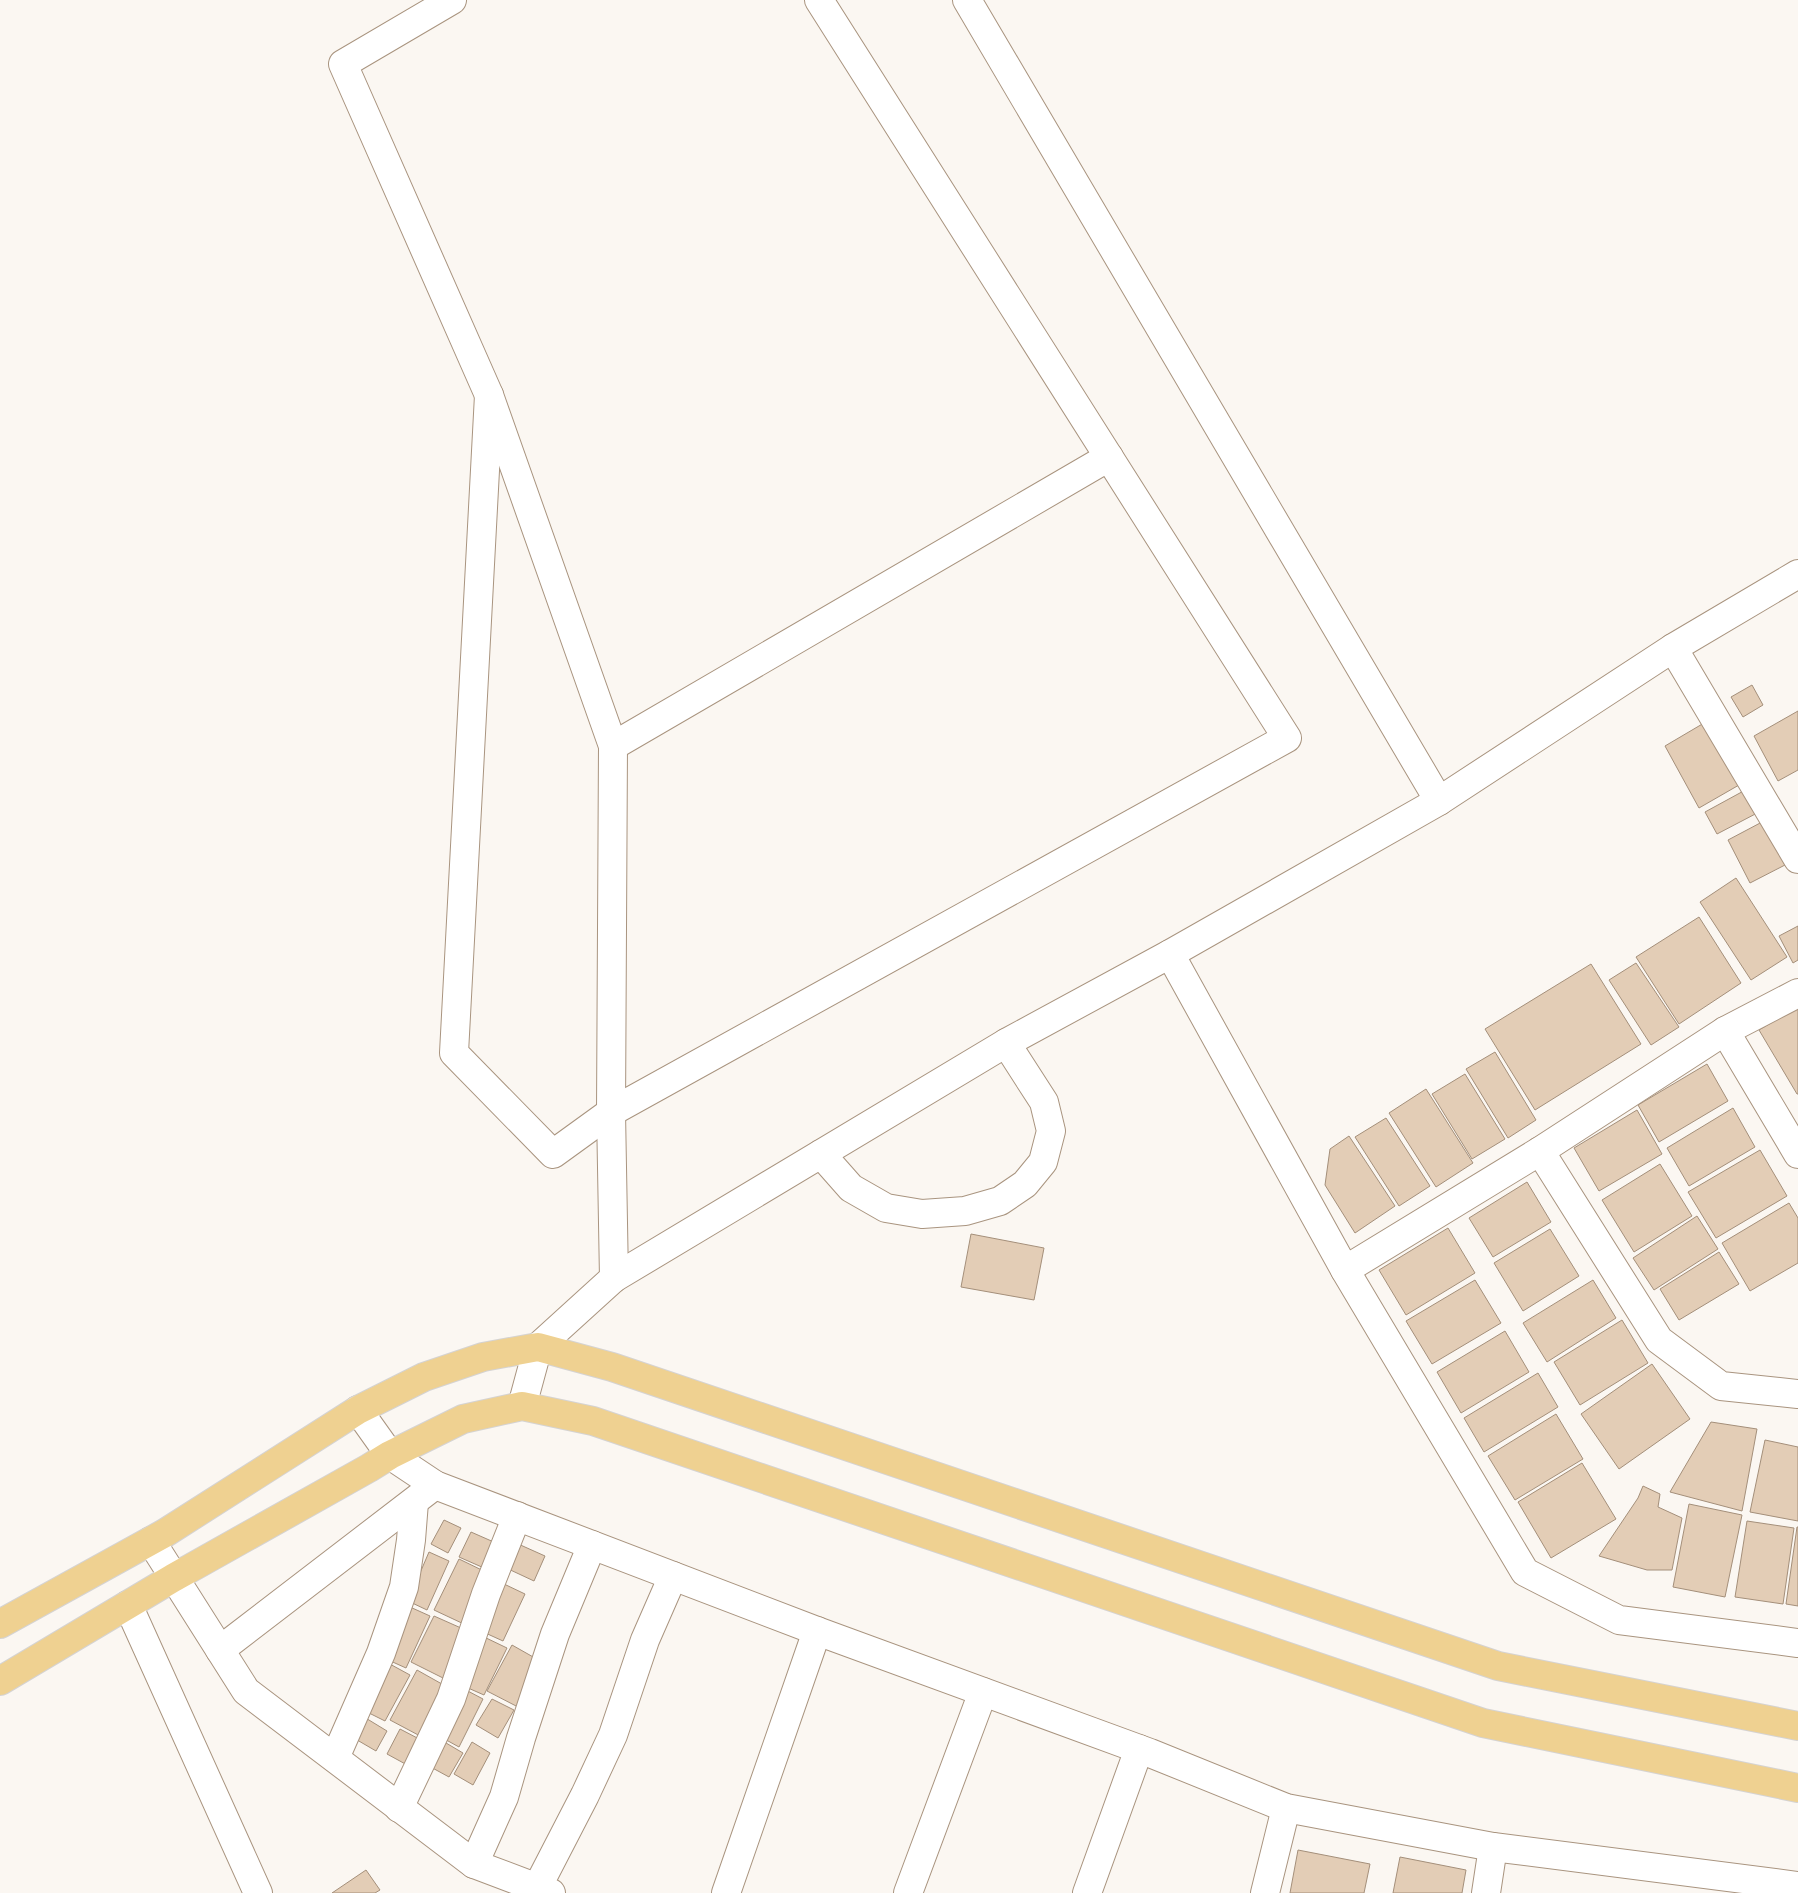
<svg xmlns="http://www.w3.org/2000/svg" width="1798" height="1893" font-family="Literata,serif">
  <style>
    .building { fill: #e3cdb6; stroke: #a48f7a }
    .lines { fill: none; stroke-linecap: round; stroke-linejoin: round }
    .minor-casing { stroke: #a9947f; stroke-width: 30 }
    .major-casing { stroke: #d5d3d2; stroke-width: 30 }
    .minor { stroke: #fff; stroke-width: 28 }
    .major { stroke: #efd191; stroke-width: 28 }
  </style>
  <rect width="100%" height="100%" fill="#fbf7f2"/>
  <g class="building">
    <path d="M1752,685L1763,705L1743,717L1731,697Z"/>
    <path d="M1798,711V770L1778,781L1754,736Z"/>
    <path d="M1704,723L1739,785L1699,808L1665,746Z"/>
    <path d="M1749,788L1761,811L1717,834L1705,812Z"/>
    <path d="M1762,822L1785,865L1750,883L1728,840Z"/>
    <path d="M1736,878L1787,957L1751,980L1700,902Z"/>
    <path d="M1699,917L1741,983L1679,1024L1636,957Z"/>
    <path d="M1798,926V960L1793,963L1779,936Z"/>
    <path d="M1636,963L1679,1027L1651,1045L1609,980Z"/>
    <path d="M1591,964L1641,1044L1535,1110L1485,1029Z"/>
    <path d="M1798,1007V1094H1797L1759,1030Z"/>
    <path d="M1495,1052L1536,1120L1508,1138L1466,1069Z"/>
    <path d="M1707,1064L1728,1101L1659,1142L1638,1105Z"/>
    <path d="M1465,1074L1505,1139L1472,1159L1432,1094Z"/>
    <path d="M1426,1089L1473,1163L1436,1187L1389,1113Z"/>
    <path d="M1733,1108L1755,1147L1689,1186L1667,1148Z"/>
    <path d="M1637,1110L1662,1154L1599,1191L1574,1148Z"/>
    <path d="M1386,1118L1430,1186L1399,1206L1355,1137Z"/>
    <path d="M1349,1136L1395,1206L1355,1233L1325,1185L1330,1149Z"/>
    <path d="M1760,1150L1787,1196L1716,1238L1688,1192Z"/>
    <path d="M1660,1164L1692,1216L1634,1252L1602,1200Z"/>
    <path d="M1527,1182L1551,1222L1493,1257L1469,1218Z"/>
    <path d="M1789,1203L1798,1218V1263L1750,1291L1722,1243Z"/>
    <path d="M1697,1216L1718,1249L1654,1290L1633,1258Z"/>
    <path d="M1448,1228L1475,1273L1406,1315L1379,1270Z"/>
    <path d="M1550,1229L1579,1276L1523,1311L1494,1263Z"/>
    <path d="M971,1234L1044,1248L1034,1300L961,1287Z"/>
    <path d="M1719,1252L1739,1284L1679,1320L1660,1289Z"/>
    <path d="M1475,1280L1501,1323L1432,1364L1406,1321Z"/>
    <path d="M1593,1280L1616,1318L1547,1362L1523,1323Z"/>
    <path d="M1622,1320L1648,1363L1580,1405L1554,1362Z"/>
    <path d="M1505,1331L1529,1372L1461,1413L1437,1372Z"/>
    <path d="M1652,1364L1690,1419L1619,1469L1581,1414Z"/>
    <path d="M1538,1373L1558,1407L1484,1452L1464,1418Z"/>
    <path d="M1556,1414L1583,1459L1515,1500L1488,1456Z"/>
    <path d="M1711,1422L1757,1429L1742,1511L1670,1492Z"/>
    <path d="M1765,1440L1798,1447V1521L1750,1512Z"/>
    <path d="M1582,1463L1616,1519L1551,1558L1518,1502Z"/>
    <path d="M1643,1486L1660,1494L1658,1507L1682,1518L1672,1570H1647L1599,1556L1638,1498Z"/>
    <path d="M1689,1504L1742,1515L1725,1597L1673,1587Z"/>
    <path d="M444,1520L461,1528L448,1553L431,1544Z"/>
    <path d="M1747,1521L1794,1528L1783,1604L1735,1597Z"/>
    <path d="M1797,1527H1798V1606L1786,1604Z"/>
    <path d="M471,1532L496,1543L484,1568L459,1557Z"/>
    <path d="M516,1543L545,1556L534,1581L504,1567Z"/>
    <path d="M429,1552L449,1561L427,1610L408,1601Z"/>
    <path d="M459,1559L490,1574L466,1625L434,1610Z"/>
    <path d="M504,1584L525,1594L503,1641L481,1631Z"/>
    <path d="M410,1607L430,1616L406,1668L386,1659Z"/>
    <path d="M434,1616L470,1632L447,1680L411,1662Z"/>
    <path d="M482,1636L507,1648L484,1695L459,1684Z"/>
    <path d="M512,1645L542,1662L518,1707L487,1691Z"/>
    <path d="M388,1663L410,1675L385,1721L363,1710Z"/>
    <path d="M417,1670L449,1688L422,1737L390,1720Z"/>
    <path d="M464,1689L483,1699L459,1747L439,1736Z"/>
    <path d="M492,1699L514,1710L498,1738L476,1725Z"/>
    <path d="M364,1717L387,1731L376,1751L352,1737Z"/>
    <path d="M400,1729L423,1741L409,1766L387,1754Z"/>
    <path d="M441,1740L463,1753L449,1777L427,1765Z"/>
    <path d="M472,1742L490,1753L473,1785L454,1774Z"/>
    <path d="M1298,1850L1370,1864L1364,1893H1290Z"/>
    <path d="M1400,1857L1466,1870L1462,1893H1393Z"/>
    <path d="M366,1870L380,1890L375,1893H332Z"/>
  </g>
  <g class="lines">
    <g class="minor-casing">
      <g id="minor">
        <path d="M452,0L343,64L489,395L613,746L611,1112L614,1278"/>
        <path d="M967,0L1439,801"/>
        <path d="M489,395L454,1053L553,1154L611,1112L1287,738L819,0"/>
        <path d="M1673,648L1798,859"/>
        <path d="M613,746L1109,457"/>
        <path d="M1170,954L1345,1270L1525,1572L1619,1620L1798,1643"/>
        <path d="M1725,1031L1798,1154"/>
        <path d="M1540,1151L1659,1340L1721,1386L1798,1394"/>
        <path d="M821,1154L851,1188L886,1208L922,1214L965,1211L1000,1201L1025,1184L1043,1162L1051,1131L1044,1102L1006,1043"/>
        <path d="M1345,1270L1540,1151L1725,1031L1798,993"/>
        <path d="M522,1406L538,1347L614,1278L1006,1043L1170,954L1439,801L1673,648L1798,574"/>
        <path d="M358,1410L390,1455L435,1485L817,1631L1150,1753L1286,1808L1493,1847L1798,1886"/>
        <path d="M151,1541L246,1691L474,1864L551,1893"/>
        <path d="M128,1605L258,1893"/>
        <path d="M220,1650L435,1485"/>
        <path d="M335,1758L381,1653L404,1587L411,1540L414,1502"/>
        <path d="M399,1808L451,1699L486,1594L517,1516"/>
        <path d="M474,1864L504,1797L521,1738L555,1634L592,1545"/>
        <path d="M537,1888L585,1795L613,1735L645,1640L673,1576"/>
        <path d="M726,1893L817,1631"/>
        <path d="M908,1893L983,1692"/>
        <path d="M1087,1893L1139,1749"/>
        <path d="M1265,1893L1286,1808"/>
        <path d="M1486,1893L1493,1847"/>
      </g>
    </g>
    <g class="major-casing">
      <g id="major">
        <path d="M0,1624L165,1533L358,1410L424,1377L483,1357L538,1347L612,1367L1498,1666L1798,1726"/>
        <path d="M0,1681L173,1578L369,1468L390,1455L463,1419L522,1406L593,1421L1483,1723L1798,1788"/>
      </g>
    </g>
    <use href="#minor" class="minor"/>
    <use href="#major" class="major"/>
  </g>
</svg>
